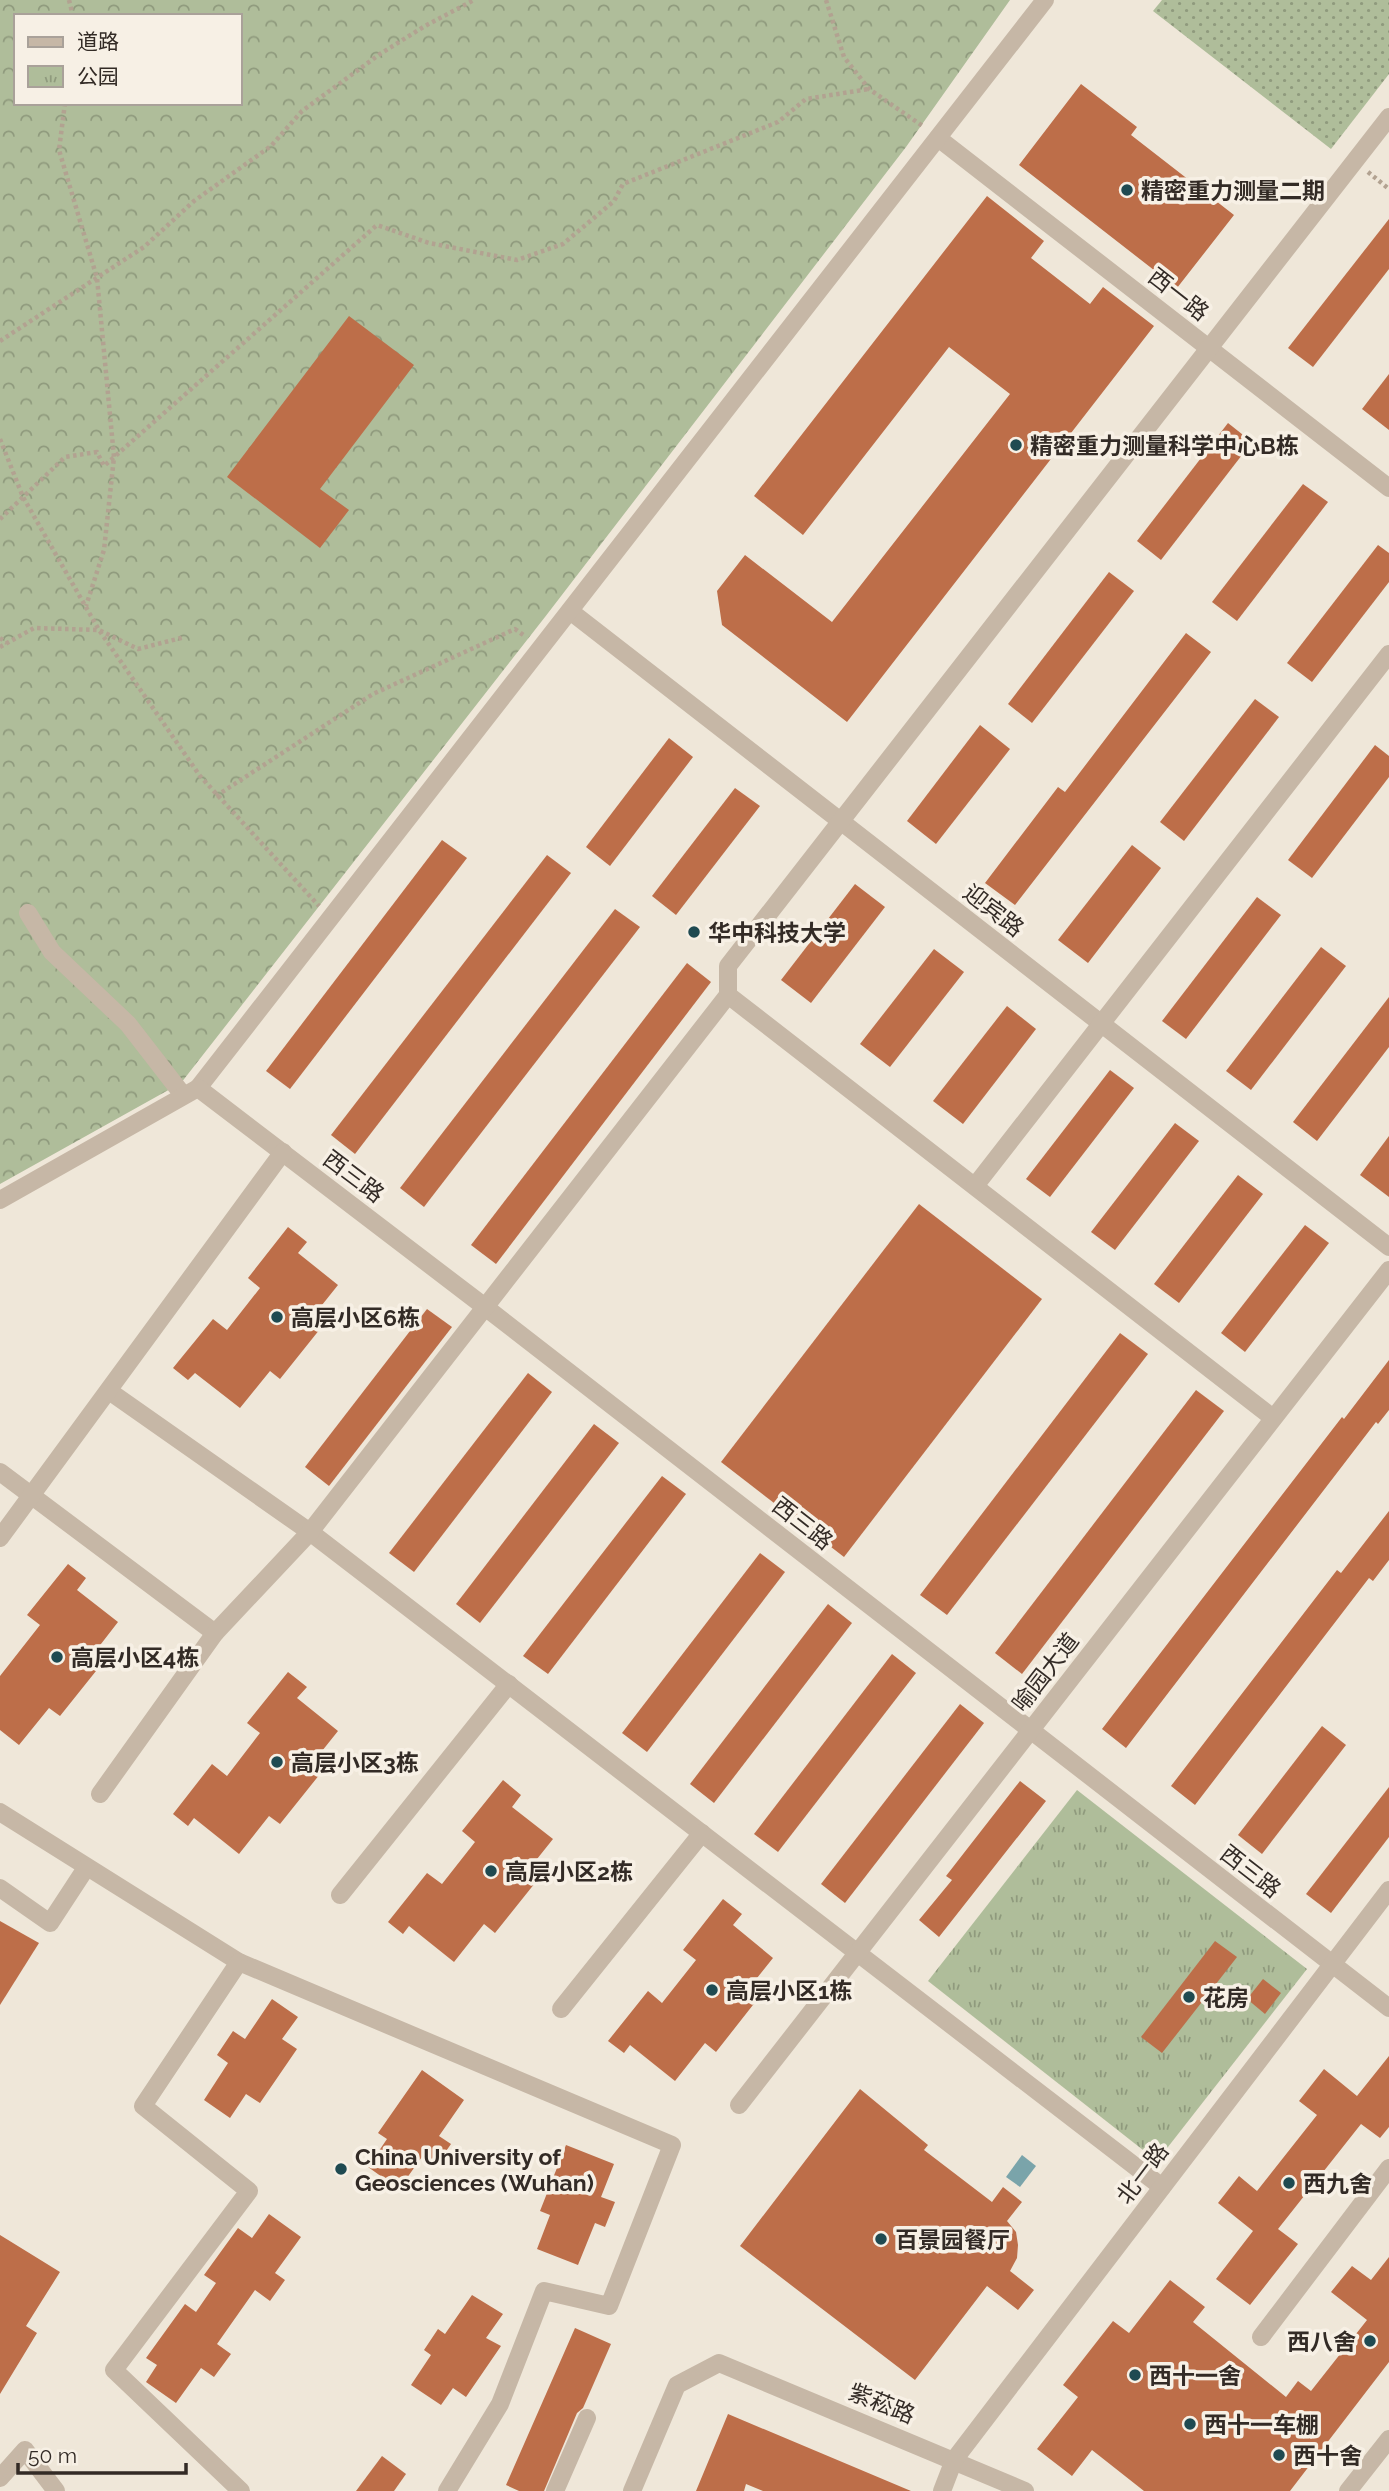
<svg xmlns="http://www.w3.org/2000/svg" width="1389" height="2491" font-family="Raleway,'Noto Sans SC',sans-serif">
  <style>
    .grass { fill: url(#grass-dots) }
    .forest { fill: url(#forest-crowns); fill-rule: evenodd }
    .park { fill: url(#park-tufts) }
    .water { fill: #7aa4aa }
    .building { fill: #bd6e49 }
    .lines { fill: none; stroke-linecap: round; stroke-linejoin: round }
    .path { stroke: #b2a291; stroke-width: 4.5; stroke-dasharray: 3.5 3.5; stroke-linecap: butt }
    .minor { stroke: #c6b7a6; stroke-width: 18 }
    .poi-dot { fill: #1f4a51; stroke: #f7f0e5; stroke-width: 2.5 }
    .labels { text-anchor: middle; dominant-baseline: central; stroke-width: 7; stroke-linejoin: round; paint-order: stroke }
    .poi-label { font-size: 23px; font-weight: bold; fill: #332b26; stroke: #f7f0e5; text-anchor: start }
    .street-label { font-size: 23px; fill: #332b26; stroke: #f7f0e5 }
  </style>
  <defs>
    <pattern id="grass-dots" width="8" height="8" patternUnits="userSpaceOnUse" patternTransform="scale(1.75)"><rect width="8" height="8" fill="#afbd9a"/><path d="M2 2h.1M6 6h.1" fill="none" stroke="#8f9a7d" stroke-width="1.8" stroke-linecap="round"/></pattern>
    <pattern id="forest-crowns" width="20" height="18" patternUnits="userSpaceOnUse" patternTransform="scale(1.75)"><rect width="20" height="18" fill="#afbd9a"/><path d="M2 6a3 3 0 1 1 6 0M12 15a3 3 0 1 1 6 0" fill="none" stroke="#8f9a7d"/></pattern>
    <pattern id="park-tufts" width="24" height="20" patternUnits="userSpaceOnUse" patternTransform="scale(1.75)"><rect width="24" height="20" fill="#afbd9a"/><path d="M3 7l-1-3M5 7V3M7 7l1-3M15 17l-1-3M17 17v-4M19 17l1-3" fill="none" stroke="#8f9a7d"/></pattern>
  </defs>
  <rect width="100%" height="100%" fill="#efe7d9"/>
  <path class="grass" d="M1162,0H1389V74L1331,149L1153,11Z"/>
  <path class="forest" d="M0,0H1010L906,147L545,617L181,1083L0,1184ZM16,16H240V103H16Z"/>
  <path class="park" d="M1077,1790L1307,1969L1157,2161L928,1981Z"/>
  <path class="water" d="M1022,2155L1036,2166L1020,2187L1006,2177Z"/>
  <g class="building">
    <path d="M1081,84L1137,127L1131,135L1234,215L1177,288L1019,165Z"/>
    <path d="M987,196L1044,241L1031,258L1090,304L1103,287L1154,326L847,722L722,625L717,591L745,555L832,622L1010,394L949,347L803,535L754,496Z"/>
    <path d="M1389,219V269L1313,367L1288,348Z"/>
    <path d="M349,316L414,365L320,489L349,510L320,548L227,477Z"/>
    <path d="M1389,374V430L1362,409Z"/>
    <path d="M1228,423L1252,442L1161,560L1137,541Z"/>
    <path d="M1303,484L1328,502L1237,621L1212,602Z"/>
    <path d="M1378,545L1389,553V582L1312,682L1287,663Z"/>
    <path d="M1109,572L1134,591L1032,723L1008,704Z"/>
    <path d="M1186,633L1211,652L1015,905L985,883L1058,787L1065,792Z"/>
    <path d="M1255,699L1279,717L1184,841L1160,822Z"/>
    <path d="M980,725L1010,749L936,844L907,821Z"/>
    <path d="M669,738L693,757L610,866L586,847Z"/>
    <path d="M1375,745L1389,756V777L1312,878L1288,860Z"/>
    <path d="M735,788L760,806L676,915L652,896Z"/>
    <path d="M442,840L467,858L290,1089L266,1071Z"/>
    <path d="M1132,845L1161,868L1088,963L1058,940Z"/>
    <path d="M547,855L571,873L355,1154L331,1135Z"/>
    <path d="M855,884L885,907L811,1003L781,980Z"/>
    <path d="M1257,897L1281,915L1186,1039L1162,1021Z"/>
    <path d="M615,909L640,927L424,1207L400,1188Z"/>
    <path d="M1321,947L1346,966L1251,1090L1226,1071Z"/>
    <path d="M934,949L964,972L890,1067L860,1044Z"/>
    <path d="M687,963L711,982L496,1264L471,1245Z"/>
    <path d="M1389,997V1047L1317,1141L1293,1122Z"/>
    <path d="M1007,1006L1036,1029L963,1124L933,1101Z"/>
    <path d="M1110,1070L1134,1088L1050,1197L1026,1179Z"/>
    <path d="M1175,1123L1199,1141L1115,1250L1091,1232Z"/>
    <path d="M1389,1136V1197L1360,1175Z"/>
    <path d="M1238,1175L1263,1194L1179,1303L1154,1284Z"/>
    <path d="M919,1204L1042,1299L844,1557L721,1462Z"/>
    <path d="M1305,1225L1329,1243L1245,1352L1221,1333Z"/>
    <path d="M288,1227L307,1242L298,1253L338,1285L314,1315L324,1324L280,1379L270,1371L240,1408L195,1373L188,1380L173,1368L213,1319L227,1330L260,1288L248,1278Z"/>
    <path d="M427,1309L452,1327L329,1486L305,1467Z"/>
    <path d="M1120,1333L1148,1354L947,1615L920,1595Z"/>
    <path d="M1389,1360V1410L1378,1424L1376,1422L1126,1748L1102,1729L1342,1417L1344,1419Z"/>
    <path d="M528,1373L552,1392L414,1572L389,1553Z"/>
    <path d="M1196,1390L1224,1411L1022,1674L995,1653Z"/>
    <path d="M594,1424L619,1443L480,1623L456,1604Z"/>
    <path d="M662,1476L686,1494L548,1674L523,1656Z"/>
    <path d="M1389,1511V1560L1373,1581L1369,1578L1195,1805L1171,1786L1337,1570L1341,1573Z"/>
    <path d="M760,1553L785,1572L647,1752L622,1733Z"/>
    <path d="M68,1564L86,1578L77,1590L118,1622L94,1653L104,1661L60,1716L49,1708L19,1745L0,1730V1676L40,1625L27,1615Z"/>
    <path d="M828,1604L852,1623L714,1803L690,1784Z"/>
    <path d="M892,1654L916,1673L778,1852L754,1834Z"/>
    <path d="M288,1672L307,1687L297,1698L338,1731L314,1761L324,1769L280,1824L269,1816L239,1854L194,1818L188,1826L173,1814L212,1764L227,1776L260,1733L247,1723Z"/>
    <path d="M960,1704L984,1723L845,1903L821,1884Z"/>
    <path d="M1322,1726L1346,1745L1262,1854L1238,1835Z"/>
    <path d="M503,1780L521,1795L512,1807L553,1839L529,1869L539,1878L495,1933L484,1924L454,1962L409,1926L403,1934L388,1922L427,1873L442,1884L475,1842L462,1831Z"/>
    <path d="M1020,1781L1046,1801L939,1937L919,1920L952,1880L946,1876Z"/>
    <path d="M1389,1787V1837L1331,1913L1306,1894Z"/>
    <path d="M723,1899L742,1914L733,1925L773,1958L749,1988L760,1996L716,2052L705,2043L675,2081L630,2045L624,2053L608,2041L648,1991L662,2003L696,1960L683,1950Z"/>
    <path d="M0,1921L39,1943L0,2005Z"/>
    <path d="M1215,1941L1237,1957L1162,2053L1141,2037Z"/>
    <path d="M1263,1979L1281,1993L1265,2014L1247,1999Z"/>
    <path d="M272,1999L298,2017L282,2039L297,2049L260,2103L246,2094L230,2118L204,2100L228,2063L217,2055L233,2031L245,2039Z"/>
    <path d="M1389,2056V2127L1380,2138L1361,2124L1278,2229L1298,2244L1250,2305L1216,2279L1253,2231L1218,2203L1239,2176L1257,2191L1317,2115L1299,2101L1324,2069L1357,2096Z"/>
    <path d="M422,2070L464,2100L439,2136L451,2144L437,2164L424,2154L399,2189L368,2167L387,2139L378,2133Z"/>
    <path d="M860,2089L928,2145L924,2150L992,2202L1003,2187L1022,2202L1007,2221L1016,2232L1018,2245L1017,2258L1010,2271L1034,2290L1018,2310L987,2286L915,2380L740,2246Z"/>
    <path d="M566,2145L614,2164L601,2197L615,2202L605,2227L595,2223L578,2265L537,2249L550,2215L540,2211Z"/>
    <path d="M269,2214L301,2237L275,2273L285,2280L270,2301L255,2290L217,2344L231,2354L214,2377L201,2368L176,2403L146,2382L157,2365L146,2358L185,2304L196,2312L216,2283L204,2275L238,2228L252,2238Z"/>
    <path d="M0,2235L60,2272L26,2326L37,2333L0,2394Z"/>
    <path d="M1389,2257V2362L1290,2491H1144L1092,2450L1072,2476L1037,2449L1078,2397L1063,2385L1113,2321L1129,2333L1170,2280L1205,2307L1193,2322L1286,2397L1298,2381L1311,2391L1367,2320L1331,2292L1352,2266L1371,2280Z"/>
    <path d="M472,2295L503,2314L486,2338L501,2346L466,2397L453,2388L441,2405L411,2385L431,2355L424,2350L438,2329L445,2334Z"/>
    <path d="M575,2328L611,2344L583,2408L577,2413L544,2491H519L506,2485Z"/>
    <path d="M728,2414L911,2491H763L746,2484L744,2491H696Z"/>
    <path d="M382,2456L406,2474L394,2491H356Z"/>
  </g>
  <g class="lines">
    <g class="path">
      <path d="M69,0L73,16"/>
      <path d="M826,0L844,57L869,89L924,127"/>
      <path d="M65,103L59,150L97,278L114,457L104,550L86,606"/>
      <path d="M1368,172L1389,189"/>
      <path d="M0,341L144,247L194,201L271,146L302,111L380,54L425,26L474,0"/>
      <path d="M0,439L23,497L99,630L200,776L319,906"/>
      <path d="M0,519L65,457L97,452L104,466L377,225L429,243L517,260L563,244L614,201L623,184L778,122L806,99L869,89"/>
      <path d="M0,638L7,643"/>
      <path d="M0,647L34,628L99,630L138,649L185,637"/>
      <path d="M216,796L373,694L515,629L526,637"/>
    </g>
    <g class="minor">
      <path d="M938,138L1389,488"/>
      <path d="M570,611L1389,1247"/>
      <path d="M28,913L52,952L128,1024L183,1095"/>
      <path d="M728,995L1273,1418"/>
      <path d="M198,1088L1045,0"/>
      <path d="M975,1186L1389,654"/>
      <path d="M0,1200L198,1088L485,1307L1389,2008"/>
      <path d="M109,1391L310,1532L1162,2187"/>
      <path d="M0,1472L215,1633"/>
      <path d="M0,1538L283,1152"/>
      <path d="M100,1794L215,1633L310,1532L728,995V966L1389,117"/>
      <path d="M0,1812L239,1962L672,2145L609,2306L544,2291L500,2404L447,2491"/>
      <path d="M0,1888L50,1923L86,1868"/>
      <path d="M340,1895L509,1684"/>
      <path d="M239,1962L143,2106L249,2191L114,2370L241,2491"/>
      <path d="M561,2009L702,1833"/>
      <path d="M739,2105L1389,1270"/>
      <path d="M1261,2337L1389,2168"/>
      <path d="M0,2478L25,2450L56,2491"/>
      <path d="M555,2491L587,2418"/>
      <path d="M632,2491L677,2385L719,2363L1025,2491"/>
      <path d="M942,2491L954,2460L1389,1890"/>
      <path d="M1348,2491L1389,2439"/>
    </g>
  </g>
  <g class="poi-dot">
    <circle cx="1127" cy="190" r="7"/>
    <circle cx="1016" cy="445" r="7"/>
    <circle cx="694" cy="932" r="7"/>
    <circle cx="277" cy="1317" r="7"/>
    <circle cx="57" cy="1657" r="7"/>
    <circle cx="277" cy="1762" r="7"/>
    <circle cx="491" cy="1871" r="7"/>
    <circle cx="712" cy="1990" r="7"/>
    <circle cx="1189" cy="1997" r="7"/>
    <circle cx="341" cy="2169" r="7"/>
    <circle cx="1289" cy="2183" r="7"/>
    <circle cx="881" cy="2239" r="7"/>
    <circle cx="1370" cy="2341" r="7"/>
    <circle cx="1135" cy="2375" r="7"/>
    <circle cx="1190" cy="2424" r="7"/>
    <circle cx="1279" cy="2455" r="7"/>
  </g>
  <g class="labels">
    <g class="poi-label">
      <text x="1141" y="190">精密重力测量二期</text>
      <text x="1030" y="445">精密重力测量科学中心B栋</text>
      <text x="708" y="932">华中科技大学</text>
      <text x="291" y="1317">高层小区6栋</text>
      <text x="71" y="1657">高层小区4栋</text>
      <text x="291" y="1762">高层小区3栋</text>
      <text x="505" y="1871">高层小区2栋</text>
      <text x="726" y="1990">高层小区1栋</text>
      <text x="1203" y="1997">花房</text>
      <text x="355" y="2156">China University of<tspan x="355" dy="26">Geosciences (Wuhan)</tspan></text>
      <text x="1303" y="2183">西九舍</text>
      <text x="895" y="2239">百景园餐厅</text>
      <text x="1356" y="2341" text-anchor="end">西八舍</text>
      <text x="1149" y="2375">西十一舍</text>
      <text x="1204" y="2424">西十一车棚</text>
      <text x="1293" y="2455">西十舍</text>
    </g>
    <g class="street-label">
      <text transform="translate(1179 294) rotate(38)">西一路</text>
      <text transform="translate(994 910) rotate(38)">迎宾路</text>
      <text transform="translate(354 1176) rotate(37)">西三路</text>
      <text transform="translate(803 1523) rotate(38)">西三路</text>
      <text transform="translate(1045 1672) rotate(-52)">喻园大道</text>
      <text transform="translate(1251 1871) rotate(38)">西三路</text>
      <text transform="translate(1142 2173) rotate(-53)">北一路</text>
      <text transform="translate(882 2403) rotate(22)">紫菘路</text>
    </g>
  </g>
  <rect x="14" y="14" width="228" height="91" fill="#f7f0e5" stroke="#a9a199" stroke-width="2"/>
  <rect x="28" y="37" width="35" height="10" fill="#c6b7a6" stroke="#a9a199" stroke-width="2"/>
  <text x="77" y="49" font-size="21" fill="#332b26">道路</text>
  <rect x="28" y="66" width="35" height="21" fill="url(#park-tufts)" stroke="#a9a199" stroke-width="2"/>
  <text x="77" y="84" font-size="21" fill="#332b26">公园</text>
  <path d="M18 2463v10h168v-10" fill="none" stroke="#332b26" stroke-width="3.5"/>
  <text x="28" y="2463" font-size="21" fill="#332b26" stroke="#f7f0e5" stroke-width="5" paint-order="stroke">50 m</text>
</svg>
